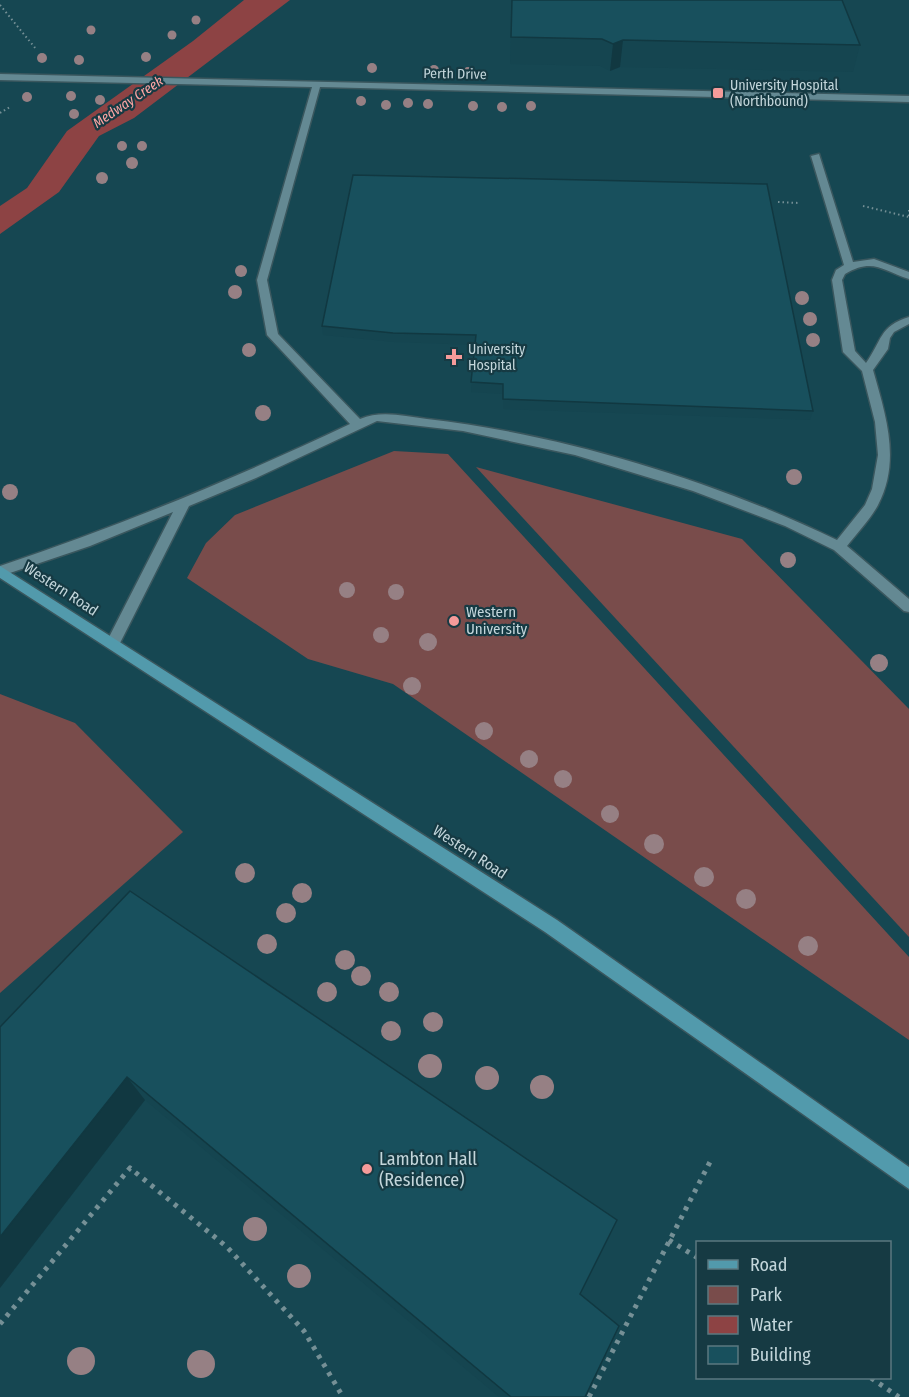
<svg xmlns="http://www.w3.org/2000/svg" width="909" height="1397" font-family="'Fira Sans Condensed',sans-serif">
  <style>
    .built { fill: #164752; fill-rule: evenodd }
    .green { fill: #794c4b }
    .water { fill: #8d4344 }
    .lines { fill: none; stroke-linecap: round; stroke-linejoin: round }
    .minor-casing { stroke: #3a575e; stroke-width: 3 }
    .major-casing { stroke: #3a575e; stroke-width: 3 }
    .path-far1 { stroke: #759096; stroke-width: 2; stroke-dasharray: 1.5 3; stroke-linecap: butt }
    .path { stroke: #759096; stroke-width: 5; stroke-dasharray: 4 6; stroke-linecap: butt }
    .minor { fill: #648993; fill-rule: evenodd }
    .major { fill: #529aac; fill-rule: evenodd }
    .tree { fill: #968084 }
    .wall { fill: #154550 }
    .shaded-wall { fill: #113841 }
    .building { fill: #18505d; stroke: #113841; stroke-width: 1.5 }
    .poi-dot { fill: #f59b9a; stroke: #163a43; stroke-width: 2 }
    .labels { text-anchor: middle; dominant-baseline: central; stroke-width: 4.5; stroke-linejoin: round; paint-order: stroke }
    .far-street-label { font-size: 14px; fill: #c3d6db; stroke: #163a43 }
    .far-poi-label { font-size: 14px; fill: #c3d6db; stroke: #163a43; text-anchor: start }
    .far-water-label { font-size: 14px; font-style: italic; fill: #fea5a4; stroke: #163a43 }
    .street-label { font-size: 15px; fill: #c3d6db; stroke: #163a43 }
    .poi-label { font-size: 15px; fill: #c3d6db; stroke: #163a43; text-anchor: start }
    .near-poi-label { font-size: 18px; fill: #c3d6db; stroke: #163a43; text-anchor: start }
  </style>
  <rect width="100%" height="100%" fill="#163a43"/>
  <path class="built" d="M0,0H909V1397H0ZM698,1242H890V1378H698Z"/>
  <g class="green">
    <path d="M394,451L448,454L909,957V1040L393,684L308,659L187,578L206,543L235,515Z"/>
    <path d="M476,467L742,539L909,709V937Z"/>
    <path d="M0,694L75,723L183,832L0,993Z"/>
  </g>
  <path class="water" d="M244,0H290L134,118L99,136L59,192L0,234V206L27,188L67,131L193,41Z"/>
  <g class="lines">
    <g class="minor-casing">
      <path id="minor" d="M0,74L909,96V102L320,87L267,280L278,334L360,419C381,410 404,416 427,419C561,434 715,481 837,540L865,505L872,489L878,455L875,422L862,371L843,352L832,280L836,270L844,265L811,156L819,154L853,262L874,259L909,272V279C883,271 873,257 845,274L842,280L855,351L866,363C882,341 879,326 909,317V324L894,332L890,338L888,349L873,370C886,416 901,461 878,505C870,520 857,533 847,546L909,599V612L904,611L834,550L785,526L693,491L575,455L463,431L377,421L256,478L189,506L118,647H108L106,643L173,512L90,546L1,576L0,566C120,526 236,478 350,424L267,335L257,280L312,87L0,80Z"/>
    </g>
    <g class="major-casing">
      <path id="major" d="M0,566L557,920L909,1167V1189L545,932L0,578Z"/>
    </g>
    <g class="path-far1">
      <path d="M0,5L36,49"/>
      <path d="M0,113L10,107"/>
      <path d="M778,202L799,203"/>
      <path d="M863,206L909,217"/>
      <path d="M909,210V218"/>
    </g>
    <g class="path">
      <path d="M669,1240L698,1258"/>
      <path d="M0,1324L130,1168L227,1247L304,1331L343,1397"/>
      <path d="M871,1378L899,1397"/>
      <path d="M589,1397L712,1158"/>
    </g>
    <use href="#minor" class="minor"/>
    <use href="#major" class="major"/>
  </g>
  <g class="tree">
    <circle cx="196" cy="20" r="4.5"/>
    <circle cx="91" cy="30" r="4.5"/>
    <circle cx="172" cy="35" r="4.5"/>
    <circle cx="146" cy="57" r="5"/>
    <circle cx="42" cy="58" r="5"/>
    <circle cx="79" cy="60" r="5"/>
    <circle cx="372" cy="68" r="5"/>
    <circle cx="434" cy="70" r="5"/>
    <circle cx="468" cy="72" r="5"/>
    <circle cx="71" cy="96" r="5"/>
    <circle cx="27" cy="97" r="5"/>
    <circle cx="100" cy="100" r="5"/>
    <circle cx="361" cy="101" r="5"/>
    <circle cx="408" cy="103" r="5"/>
    <circle cx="428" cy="104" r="5"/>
    <circle cx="386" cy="105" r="5"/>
    <circle cx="473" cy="106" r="5"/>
    <circle cx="531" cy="106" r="5"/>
    <circle cx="502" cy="107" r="5"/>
    <circle cx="74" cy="114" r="5"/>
    <circle cx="122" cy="146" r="5"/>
    <circle cx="142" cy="146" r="5"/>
    <circle cx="132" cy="163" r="6"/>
    <circle cx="102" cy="178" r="6"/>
    <circle cx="241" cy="271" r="6"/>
    <circle cx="235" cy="292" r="7"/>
    <circle cx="802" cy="298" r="7"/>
    <circle cx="810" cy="319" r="7"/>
    <circle cx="813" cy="340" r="7"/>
    <circle cx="249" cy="350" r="7"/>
    <circle cx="263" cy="413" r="8"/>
    <circle cx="794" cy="477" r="8"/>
    <circle cx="10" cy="492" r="8"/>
    <circle cx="788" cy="560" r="8"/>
    <circle cx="347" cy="590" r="8"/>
    <circle cx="396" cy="592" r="8"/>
    <circle cx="381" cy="635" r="8"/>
    <circle cx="428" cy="642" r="9"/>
    <circle cx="879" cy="663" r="9"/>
    <circle cx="412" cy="686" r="9"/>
    <circle cx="484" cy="731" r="9"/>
    <circle cx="529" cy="759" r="9"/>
    <circle cx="563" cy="779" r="9"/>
    <circle cx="610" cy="814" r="9"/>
    <circle cx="654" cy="844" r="10"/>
    <circle cx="245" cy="873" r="10"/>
    <circle cx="704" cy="877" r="10"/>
    <circle cx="302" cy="893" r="10"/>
    <circle cx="746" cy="899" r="10"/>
    <circle cx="286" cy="913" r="10"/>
    <circle cx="267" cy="944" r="10"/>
    <circle cx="808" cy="946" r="10"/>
    <circle cx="345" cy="960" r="10"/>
    <circle cx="361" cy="976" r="10"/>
    <circle cx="327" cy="992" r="10"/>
    <circle cx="389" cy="992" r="10"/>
    <circle cx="433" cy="1022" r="10"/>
    <circle cx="391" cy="1031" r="10"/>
    <circle cx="430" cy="1066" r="12"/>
    <circle cx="487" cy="1078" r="12"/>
    <circle cx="542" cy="1087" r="12"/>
    <circle cx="255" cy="1229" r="12"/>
    <circle cx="299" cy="1276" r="12"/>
    <circle cx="81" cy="1361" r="14"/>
    <circle cx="201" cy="1364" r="14"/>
  </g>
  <g class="wall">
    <path d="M512,0L860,45L853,72L620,67L610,71L600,66L510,64Z"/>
    <path d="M353,175L813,411L810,420L503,409V394L471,392L475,345L394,342L323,335L322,326Z"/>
    <path d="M130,891L580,1294L585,1397H499L145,1100L0,1288Z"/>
  </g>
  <g class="shaded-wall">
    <path d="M623,40L620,67L610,71L613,44Z"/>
    <path d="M127,1077L145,1100L0,1288V1237Z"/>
  </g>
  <g class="building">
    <path d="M512,0H842L860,45L623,40L613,44L602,39L511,37Z"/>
    <path d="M353,175L767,184L813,411L503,399V384L471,382L476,335L393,333L322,326Z"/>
    <path d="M130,891L617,1220L580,1294L619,1326L585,1397H511L127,1077L0,1237V1027Z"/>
  </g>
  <g class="poi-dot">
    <rect x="712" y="87" width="12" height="12" rx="3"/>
    <path d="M451 348h6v6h6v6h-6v6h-6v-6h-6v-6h6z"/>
    <circle cx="454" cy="621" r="6"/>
    <circle cx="367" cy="1169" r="6"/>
  </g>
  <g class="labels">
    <g class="far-street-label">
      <text transform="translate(455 74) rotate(1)">Perth Drive</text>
    </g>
    <g class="far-poi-label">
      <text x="730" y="85">University Hospital<tspan x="730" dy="16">(Northbound)</tspan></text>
      <text x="468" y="349">University<tspan x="468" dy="16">Hospital</tspan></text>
    </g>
    <g class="far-water-label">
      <text transform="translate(128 102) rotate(-34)">Medway Creek</text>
    </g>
    <g class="street-label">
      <text transform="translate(61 589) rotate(33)">Western Road</text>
      <text transform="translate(470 852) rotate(33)">Western Road</text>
    </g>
    <g class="poi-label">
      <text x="466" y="612">Western<tspan x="466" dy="17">University</tspan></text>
    </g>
    <g class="near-poi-label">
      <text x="379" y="1159">Lambton Hall<tspan x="379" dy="21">(Residence)</tspan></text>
    </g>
  </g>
  <rect x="696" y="1241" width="195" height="138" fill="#163a43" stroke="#5b7880" stroke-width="1.5"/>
  <rect x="708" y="1260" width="30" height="9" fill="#529aac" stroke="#5b7880" stroke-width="1.5"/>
  <text x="750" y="1271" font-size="18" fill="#c3d6db">Road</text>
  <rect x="708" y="1286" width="30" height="18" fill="#794c4b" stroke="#5b7880" stroke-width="1.5"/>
  <text x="750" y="1301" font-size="18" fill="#c3d6db">Park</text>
  <rect x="708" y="1316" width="30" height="18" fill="#8d4344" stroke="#5b7880" stroke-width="1.5"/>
  <text x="750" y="1331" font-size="18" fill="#c3d6db">Water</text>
  <rect x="708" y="1346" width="30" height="18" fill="#18505d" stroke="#5b7880" stroke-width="1.5"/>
  <text x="750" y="1361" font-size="18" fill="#c3d6db">Building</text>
</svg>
